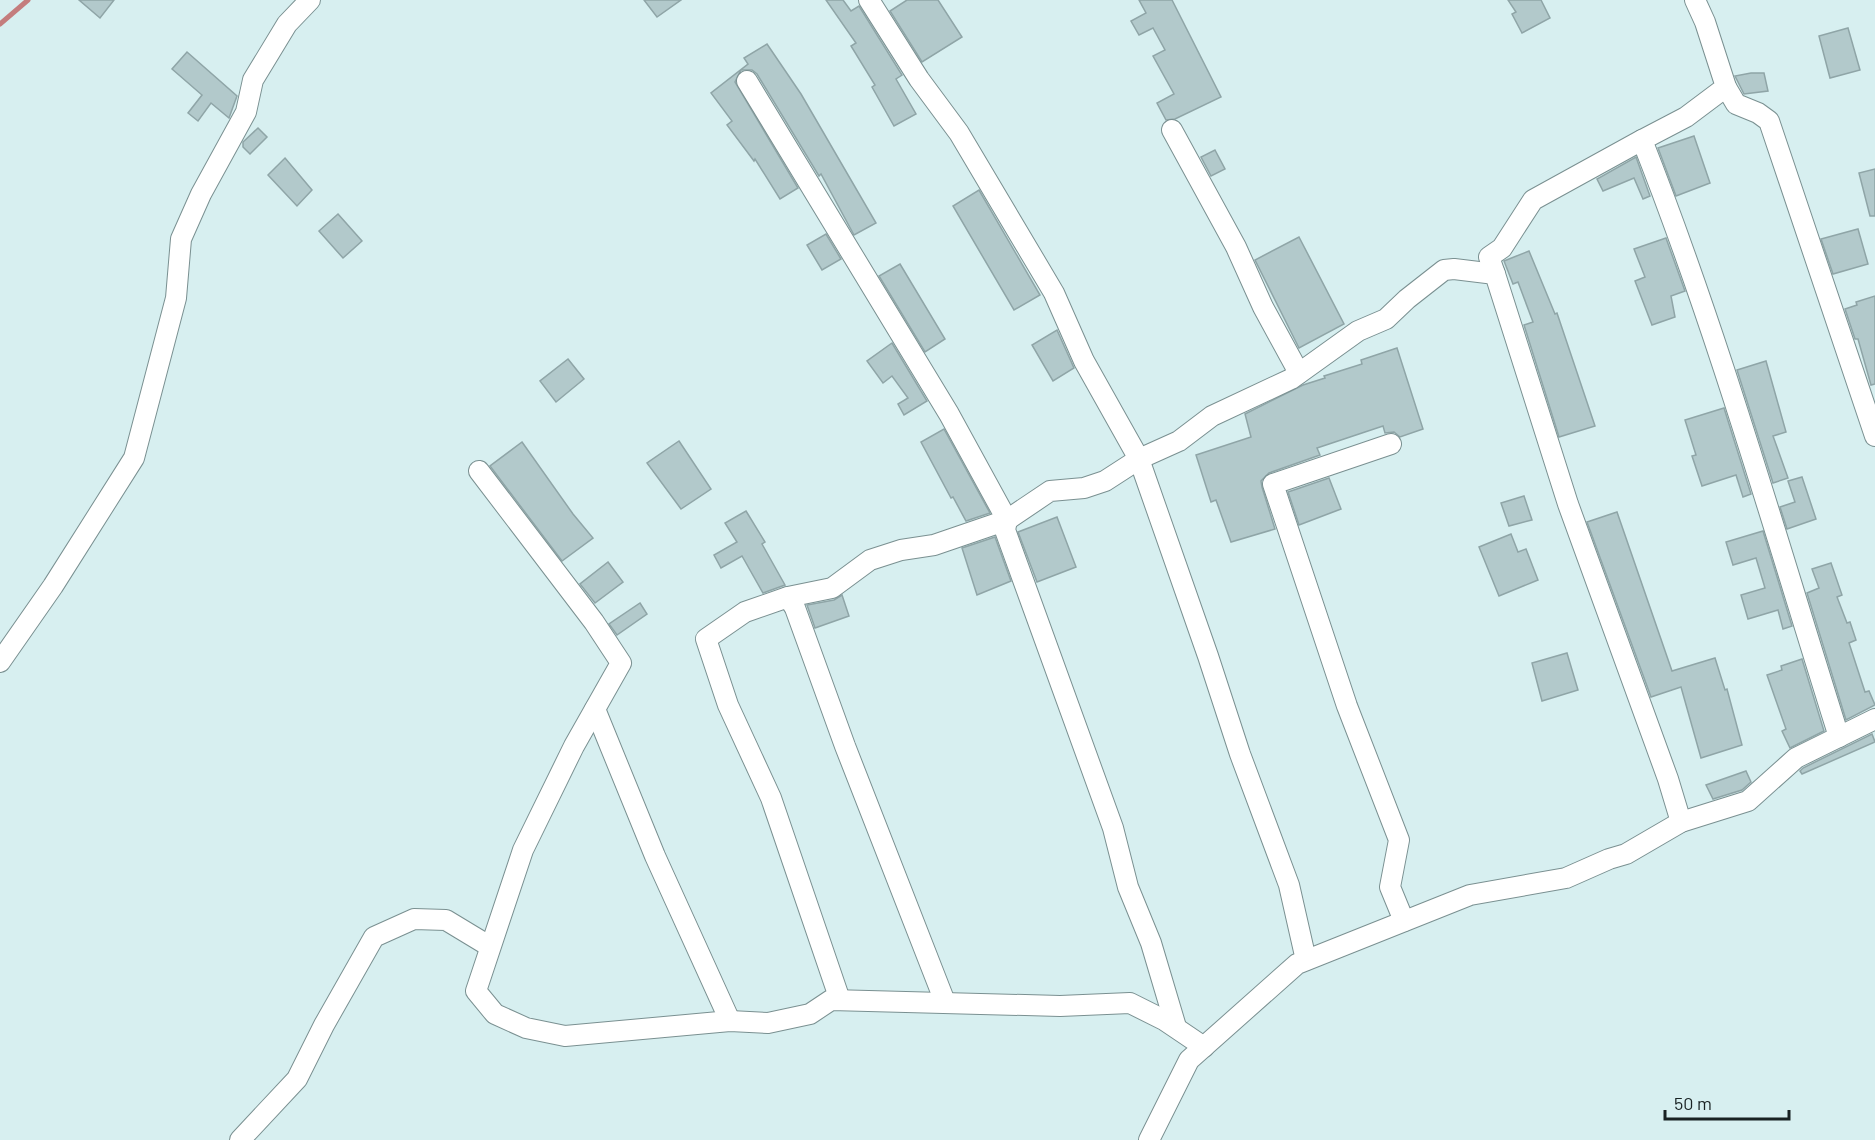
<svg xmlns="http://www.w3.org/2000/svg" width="1875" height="1140" font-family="Barlow,sans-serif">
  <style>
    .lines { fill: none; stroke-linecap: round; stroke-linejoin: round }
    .stream { stroke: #c47d7d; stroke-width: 5 }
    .building { fill: #b2c9cb; stroke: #8fa5a7; stroke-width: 1.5 }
    .minor-casing { stroke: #7a9091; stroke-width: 22 }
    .minor { stroke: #fff; stroke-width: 20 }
  </style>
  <rect width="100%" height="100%" fill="#d7eff0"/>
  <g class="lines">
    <path class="stream" d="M0,24L28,0"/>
  </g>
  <g class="building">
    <path d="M79,0H114L100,18Z"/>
    <path d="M644,0H681L657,17Z"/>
    <path d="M826,0H843L851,11L859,6L902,75L896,79L916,114L894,126L872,87L875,85L851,46L856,43Z"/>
    <path d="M907,0H938L962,37L922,62L890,11Z"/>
    <path d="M1139,0H1172L1221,97L1175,119L1166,120L1157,103L1174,94L1153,56L1165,50L1153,28L1139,35L1131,21L1146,13Z"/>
    <path d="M1508,0H1541L1550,18L1522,33L1512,14L1516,12Z"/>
    <path d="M1848,28L1860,70L1830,78L1819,36Z"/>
    <path d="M767,44L801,94L876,223L854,235L821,174L819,176L757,74L752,70H741L735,82L798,188L780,199L755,159L754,161L727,125L732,121L711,93L748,64L744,58Z"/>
    <path d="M187,52L237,96L229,118L211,103L198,121L188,113L202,95L172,69Z"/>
    <path d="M1751,73H1764L1768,91L1744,94L1735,76Z"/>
    <path d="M258,128L267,137L250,154L243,147V142Z"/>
    <path d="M1694,136L1710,183L1676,196L1658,148Z"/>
    <path d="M1215,150L1225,169L1211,176L1201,157Z"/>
    <path d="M1636,157L1650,196L1643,199L1634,178L1603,191L1597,179Z"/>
    <path d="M285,158L312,190L297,206L268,175Z"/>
    <path d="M1875,169V216H1870L1859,173Z"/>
    <path d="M979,190L1040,295L1014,310L953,206Z"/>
    <path d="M338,214L362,241L343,258L319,231Z"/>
    <path d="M1858,229L1868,264L1833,274L1821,239Z"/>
    <path d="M826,234L841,259L822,270L807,245Z"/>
    <path d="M1299,237L1344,324L1299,348L1255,260Z"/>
    <path d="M1666,238L1685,291L1671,296L1675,317L1652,325L1635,281L1645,277L1634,249Z"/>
    <path d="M1529,251L1555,314L1557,313L1595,426L1559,437L1524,325L1533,322L1518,282L1513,284L1504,261Z"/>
    <path d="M900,264L945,339L925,352L879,276Z"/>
    <path d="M1875,296V384L1871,385L1858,339H1855L1845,309L1857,305L1856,302Z"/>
    <path d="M1057,330L1074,368L1053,381L1032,345Z"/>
    <path d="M892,343L927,401L904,415L898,404L908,398L892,376L883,383L867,361Z"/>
    <path d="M1397,348L1423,429L1400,437L1394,432L1385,433L1383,426L1317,448L1320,455L1269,473L1261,481L1262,487L1275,529L1231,542L1216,500L1211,502L1196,455L1251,437L1245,414L1303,385L1325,378L1324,376L1362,364L1361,360Z"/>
    <path d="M568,359L584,379L556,402L540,381Z"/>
    <path d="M1766,361L1786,432L1773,436L1788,478L1773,483L1737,370Z"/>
    <path d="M1724,408L1751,494L1743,497L1736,475L1702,486L1692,456L1696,455L1685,420Z"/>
    <path d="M944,429L990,513L966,521L953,497L951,498L921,442Z"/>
    <path d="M679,441L711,489L681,509L647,463Z"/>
    <path d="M522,442L573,514L593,538L562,561L490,466Z"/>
    <path d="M1802,477L1816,519L1787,529L1780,507L1795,502L1788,481Z"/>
    <path d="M1329,478L1341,509L1299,525L1288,492Z"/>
    <path d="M1524,496L1532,520L1509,526L1501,503Z"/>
    <path d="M746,511L765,542L762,544L785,585L763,593L742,556L721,568L714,555L737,542L725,523Z"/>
    <path d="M1617,512L1672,671L1715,658L1725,690L1727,689L1742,745L1701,758L1681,687L1651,697L1587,522Z"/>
    <path d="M1057,517L1076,567L1037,582L1018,532Z"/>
    <path d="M1763,531L1792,626L1783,629L1778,610L1748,619L1741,595L1765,588L1756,558L1733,565L1726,542Z"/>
    <path d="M1511,534L1518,552L1526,549L1538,580L1499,596L1479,547Z"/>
    <path d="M995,537L1011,581L977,595L962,548Z"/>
    <path d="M608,562L623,582L595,603L580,584Z"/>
    <path d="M1831,563L1842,595L1837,597L1847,623L1850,622L1856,640L1849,643L1865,692L1869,691L1875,705L1846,720L1807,593L1819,588L1812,569Z"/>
    <path d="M842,595L849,616L815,628L807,605L834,600Z"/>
    <path d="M640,603L647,614L617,635L609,624Z"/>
    <path d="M1567,653L1578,690L1542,701L1532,663Z"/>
    <path d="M1802,659L1824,731L1790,748L1782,731L1786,729L1767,675L1782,670L1781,666Z"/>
    <path d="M1872,734L1875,742L1802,774L1800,771L1803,768Z"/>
    <path d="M1746,771L1751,782L1742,790L1713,799L1706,785Z"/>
  </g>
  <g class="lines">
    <g class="minor-casing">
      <g id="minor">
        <path d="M869,0L919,79L959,133L1054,293L1084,361L1139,459L1208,656L1240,754L1289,885L1306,960"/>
        <path d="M1695,0L1705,22L1726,87L1686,117L1642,140C1719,335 1776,537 1839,737"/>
        <path d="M747,81L949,414L1007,520L1005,530L1113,828L1128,887L1151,943L1176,1027"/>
        <path d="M1726,87L1736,104L1758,113L1769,121L1875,436"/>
        <path d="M1172,130L1236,247L1263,307L1299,373"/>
        <path d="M1495,274L1489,257L1502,248L1533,200L1642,140"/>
        <path d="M1391,444L1273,484L1347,706L1399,840L1390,887L1404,921"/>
        <path d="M479,471L594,622L621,663L574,746L523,850L476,991L495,1014L526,1028L565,1036L730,1021L768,1023L810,1014L831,1000L1060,1006L1130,1003L1164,1020L1204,1047"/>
        <path d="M788,597L832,588L870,560L901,550L934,545L1007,520L1050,491L1084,488L1105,481L1139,459L1179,441L1212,416L1291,379L1358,331L1386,319L1407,299L1444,270L1454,269L1495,274L1568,504L1668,779L1681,822"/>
        <path d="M0,662L53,586L134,458L176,298L181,239L201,194L246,112L253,80L287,24L310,0"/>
        <path d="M595,709L655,856L730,1021"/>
        <path d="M840,1000L771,798L728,705L706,639L745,612L788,597L795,608L845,746L945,1002"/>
        <path d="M240,1140L297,1079L324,1025L374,937L414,919L446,920L489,946"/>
        <path d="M1149,1140L1189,1060L1297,964L1470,895L1566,878L1609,859L1626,854L1681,822L1748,801L1796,758L1875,719"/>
      </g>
    </g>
    <use href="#minor" class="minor"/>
  </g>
  <path d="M1665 1110v9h124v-9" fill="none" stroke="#192223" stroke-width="3"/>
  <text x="1674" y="1110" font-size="18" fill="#192223" stroke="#d7eff0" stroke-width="4.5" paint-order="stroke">50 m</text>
</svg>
